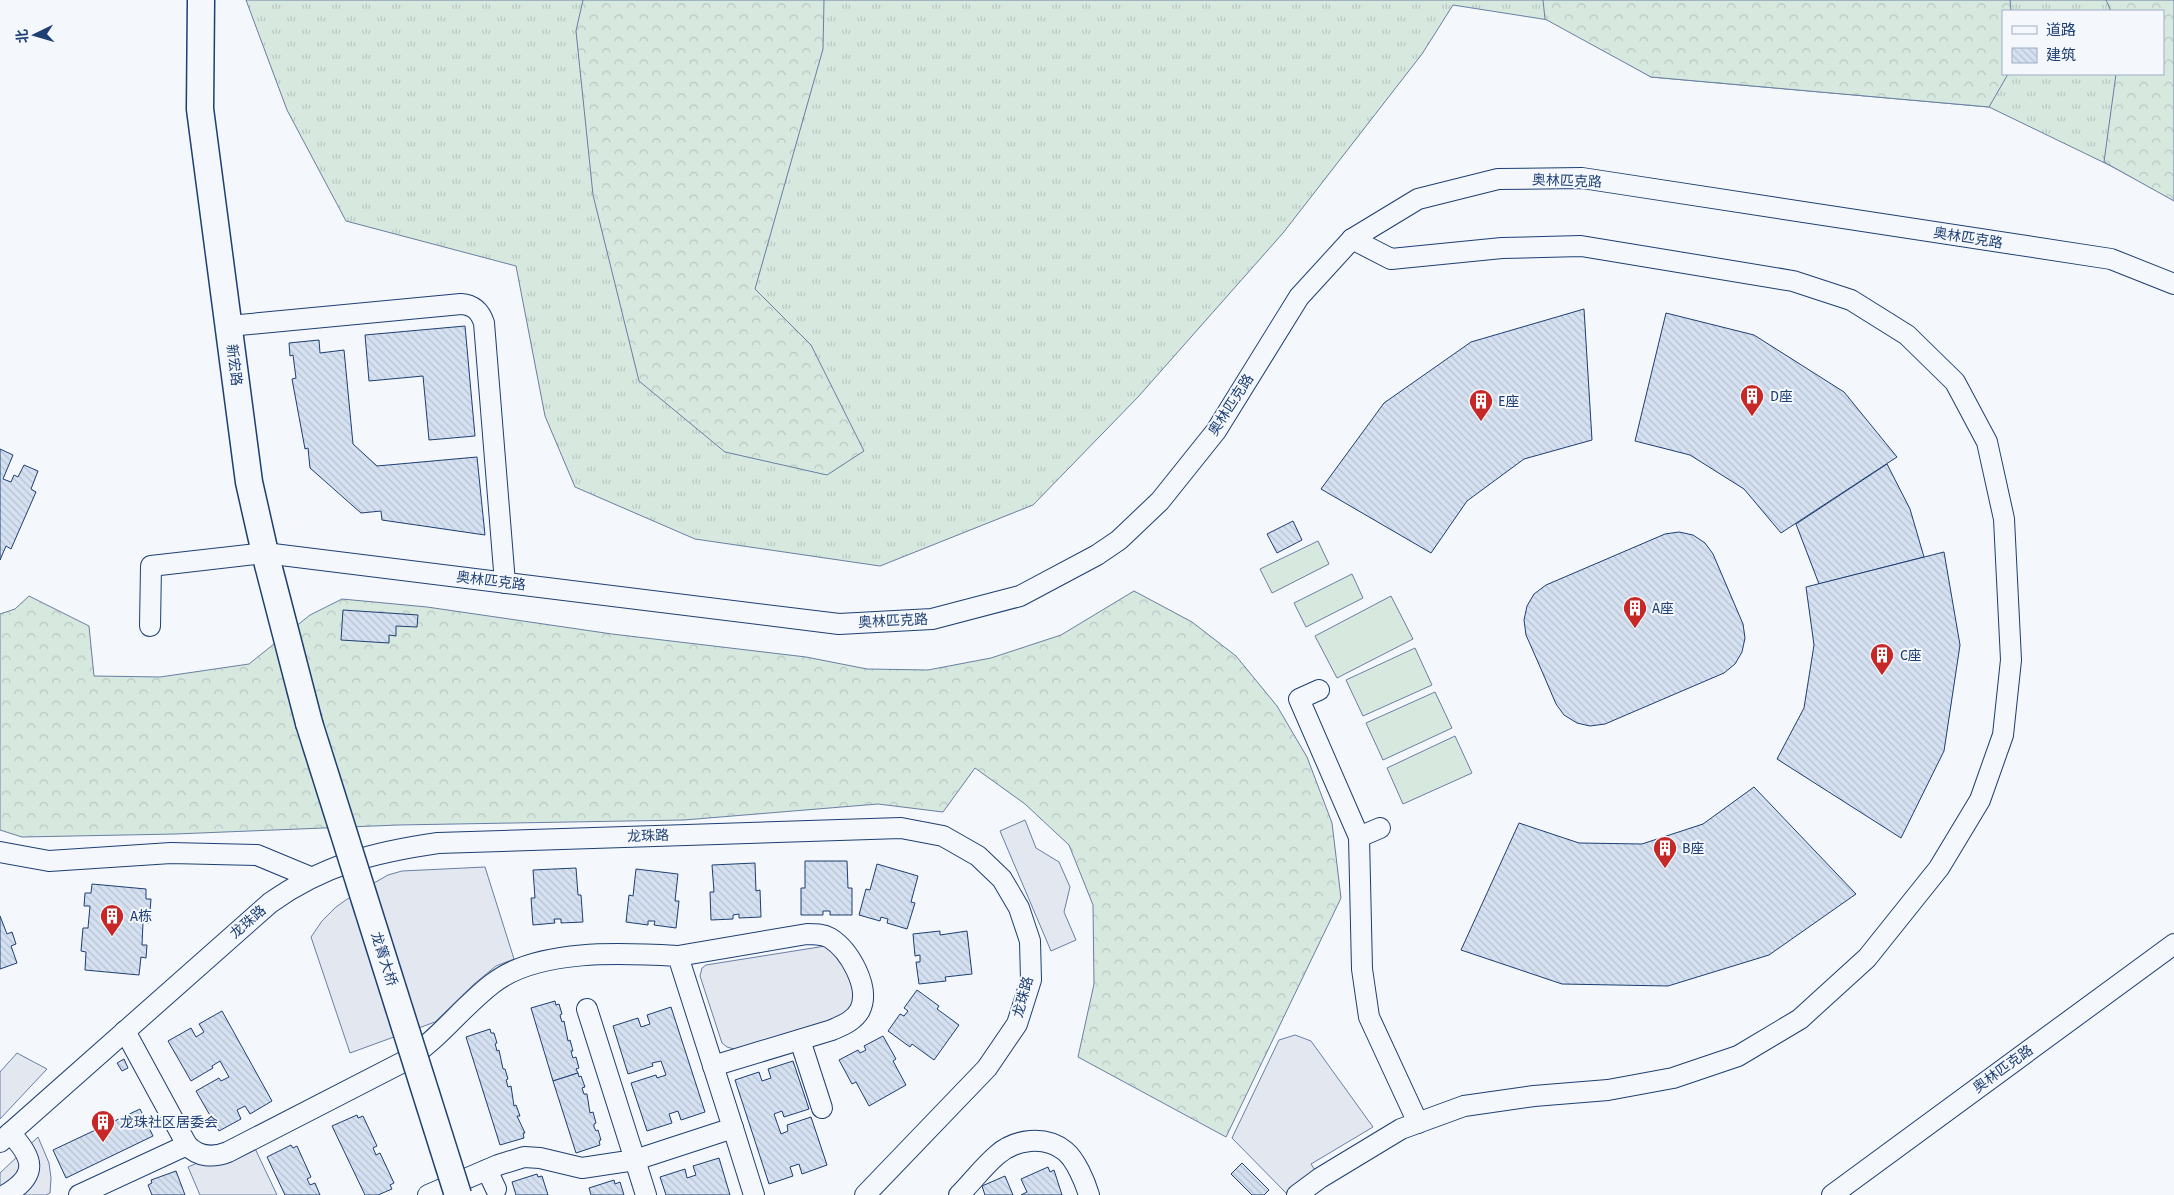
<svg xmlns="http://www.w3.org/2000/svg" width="2174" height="1195" font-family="'Fira Sans','Noto Sans SC',sans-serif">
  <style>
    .grass { fill: url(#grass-tufts); stroke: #687fa3; fill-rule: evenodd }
    .forest { fill: url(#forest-crowns); stroke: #687fa3 }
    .pitch { fill: #d7e8df; stroke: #687fa3 }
    .parking { fill: #e3e8f0; stroke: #687fa3 }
    .building { fill: url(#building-back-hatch); stroke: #1d3f73 }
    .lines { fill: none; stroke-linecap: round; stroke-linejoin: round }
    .minor-casing { stroke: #1d3f73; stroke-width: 22 }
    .major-casing { stroke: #1d3f73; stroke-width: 29 }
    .minor { stroke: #f4f7fb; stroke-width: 20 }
    .major { stroke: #f4f7fb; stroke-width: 26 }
    .major-bridge-casing { stroke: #1d3f73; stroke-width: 29; stroke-linecap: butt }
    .major-bridge { stroke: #f4f7fb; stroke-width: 26 }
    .labels { text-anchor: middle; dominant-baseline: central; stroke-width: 4; stroke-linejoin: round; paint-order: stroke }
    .street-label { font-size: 14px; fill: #1d3f73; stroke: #f4f7fb }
    .poi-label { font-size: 14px; fill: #1d3f73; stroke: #f4f7fb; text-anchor: start }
  </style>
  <defs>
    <pattern id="grass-tufts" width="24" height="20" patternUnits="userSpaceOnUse" patternTransform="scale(1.25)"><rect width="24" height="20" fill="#d7e8df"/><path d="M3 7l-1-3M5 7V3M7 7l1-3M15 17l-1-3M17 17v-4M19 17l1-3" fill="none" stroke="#b8c8c3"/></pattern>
    <pattern id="forest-crowns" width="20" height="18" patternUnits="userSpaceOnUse" patternTransform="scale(1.25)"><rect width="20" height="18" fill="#d7e8df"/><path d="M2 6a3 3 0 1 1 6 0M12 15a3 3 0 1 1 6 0" fill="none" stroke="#b8c8c3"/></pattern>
    <pattern id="building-back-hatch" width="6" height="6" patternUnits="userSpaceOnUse" patternTransform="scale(1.25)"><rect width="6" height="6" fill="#d5e0f0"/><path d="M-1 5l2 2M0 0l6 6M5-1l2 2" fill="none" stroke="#b6c1d1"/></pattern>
  </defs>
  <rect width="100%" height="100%" fill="#f4f7fb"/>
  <path class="grass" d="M246,0H2174V200L2111,166L1989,107L1651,77L1555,21L1453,5L1422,54L1283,233L1138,397L1033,505L880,566L695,539L575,487L545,416L516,266L346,221L287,110ZM2003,11H2163V74H2003Z"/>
  <g class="forest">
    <path d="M583,0H824L823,49L755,289L811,345L864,451L827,475L725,452L639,381L593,195L576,31Z"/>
    <path d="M1543,0H2010L2011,11H2003V74H2008L1989,107L1651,77L1545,19Z"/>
    <path d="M2106,0H2174V201L2104,162L2116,74H2163V11H2111Z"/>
    <path d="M1134,591L1192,622L1236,656L1277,706L1307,757L1332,823L1341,898L1226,1137L1078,1057L1094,984L1093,905L1069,845L1025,804L975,768L943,812L878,804L684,820L398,825L175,834L22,837L0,830V614L15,609L29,596L89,626L94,676L160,677L249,664L310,615L342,599L427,607L612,634L806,657L867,669L928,670L991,658L1061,635Z"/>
  </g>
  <g class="pitch">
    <path d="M1318,541L1329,564L1272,593L1260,569Z"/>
    <path d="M1352,574L1363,598L1306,627L1294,603Z"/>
    <path d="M1391,596L1413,639L1337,678L1315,636Z"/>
    <path d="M1415,648L1432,685L1363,716L1346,680Z"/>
    <path d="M1435,692L1452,728L1383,760L1366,723Z"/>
    <path d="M1455,736L1472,773L1403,804L1387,768Z"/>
  </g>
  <g class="parking">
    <path d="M1025,820L1036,848L1059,862L1070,887L1064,912L1076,940L1051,951L1000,831Z"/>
    <path d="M485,867L514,959L496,966L474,984L435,1022L350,1053L311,937L322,921L336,907L353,895L388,875L402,871Z"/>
    <path d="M838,944L861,1008L737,1059L734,1049L727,1047L722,1043L700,976L702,968L706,965Z"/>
    <path d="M1295,1035L1311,1041L1373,1127L1311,1164L1320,1178L1288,1195L1232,1138L1279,1040Z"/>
    <path d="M17,1053L47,1069L0,1119V1072Z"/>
    <path d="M38,1137L49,1163L51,1178L50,1193L46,1195H0V1173Z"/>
    <path d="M251,1140L277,1195H200L188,1167Z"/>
  </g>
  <g class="building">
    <path d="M1584,309L1592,440L1524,459L1467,501L1431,553L1321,489L1384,403L1471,342Z"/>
    <path d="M1666,313L1754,335L1844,392L1897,457L1781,533L1744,489L1690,455L1635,441Z"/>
    <path d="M465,326L475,436L429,440L423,376L369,381L365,335Z"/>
    <path d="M319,340L320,353L344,350L353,444L377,466L477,457L485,535L382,520L381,511L361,513L310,468L308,448L305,449L292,379L296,378L293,355L290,356L289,343Z"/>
    <path d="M0,449L13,455L3,479L11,482L14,475L18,477L24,465L38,471L31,489L36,492L11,549L6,546L0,560Z"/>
    <path d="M1887,464L1910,509L1924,557L1819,584L1796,524Z"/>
    <path d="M1293,521L1302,540L1277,553L1267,534Z"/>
    <path d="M1679,532L1693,535L1705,543L1713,554L1743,624L1745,638L1742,652L1735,664L1724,673L1605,724L1590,726L1577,723L1564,715L1556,704L1541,669L1526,635L1524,620L1527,606L1534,594L1546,585L1665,534Z"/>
    <path d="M1944,552L1960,645L1944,751L1901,838L1777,759L1804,708L1814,645L1806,587Z"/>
    <path d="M343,610L418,615L417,627L396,626V636L389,635V643L341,640Z"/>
    <path d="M1754,787L1856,894L1769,955L1668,986L1562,984L1461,950L1519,823L1579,843L1642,844L1703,824Z"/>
    <path d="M805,861H847L848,888H852V915H830V911H823V915H801V888H805Z"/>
    <path d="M755,863L756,891L760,890L761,917L739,918V914L733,915V919L711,920L710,892H714L712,865Z"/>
    <path d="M877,864L918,876L911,902L915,903L907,929L887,923L888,919L881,917L880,921L859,915L866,889L870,890Z"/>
    <path d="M576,868L578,895H581L583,922L561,923V919H554L555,923L533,925L531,898H535L533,870Z"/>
    <path d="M636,869L678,874L675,901H679L676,928L654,925L655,921H648V925L626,922L629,895L633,896Z"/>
    <path d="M92,884L146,889V899H151L149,923L143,922L142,945H147L146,958L141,957L139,975L85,970L86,952L81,951L83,928H88L90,906H84L85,893H91Z"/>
    <path d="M0,916L7,934L12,932L16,944L11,946L17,963L0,969Z"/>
    <path d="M940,931V935L967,931L972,974L945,977L946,981L919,984L916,962H920V955L915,956L913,934Z"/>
    <path d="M917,990L939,1006L937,1009L959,1025L934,1060L912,1044L910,1047L888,1031L900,1014L904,1016L908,1011L904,1008Z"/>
    <path d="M555,1001L556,1005L559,1004L562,1014L560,1015L561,1019L562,1022L564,1021L568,1041L570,1040L573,1051H571L572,1055L573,1058L576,1057L579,1068L576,1069L578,1073L553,1081L531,1008Z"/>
    <path d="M671,1007L705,1112L681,1120L678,1111L669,1114L672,1123L647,1131L631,1083L656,1075L657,1078L666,1075L661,1061L652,1063L653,1066L628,1074L613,1026L638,1018L641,1027L650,1024L647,1015Z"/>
    <path d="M222,1011L272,1101L250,1114L245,1106L237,1110L241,1119L219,1131L196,1091L219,1078L221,1081L229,1077L220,1061L212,1066L213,1068L191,1081L168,1041L191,1028L196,1037L204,1032L199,1024Z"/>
    <path d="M490,1029L491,1033H494L497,1043L495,1044L496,1047L497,1051L499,1050L503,1069H505L508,1079L506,1080L507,1083L508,1087L511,1086L514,1106L516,1105L520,1116H517L525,1133H523L524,1138L500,1145L466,1037Z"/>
    <path d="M883,1036L896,1059L893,1061L906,1085L869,1106L856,1082L852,1084L839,1060L858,1050L860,1053L866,1050L864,1046Z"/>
    <path d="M124,1059L128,1068L122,1071L117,1063Z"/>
    <path d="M793,1061L809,1109L784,1117L782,1111L774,1114L781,1134L788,1131L787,1125L811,1117L827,1165L802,1174L799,1164L790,1167L793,1176L769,1184L735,1080L759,1072L762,1081L771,1078L768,1069Z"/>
    <path d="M578,1073L579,1077L581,1076L585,1087L582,1088L584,1094H587L590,1113L593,1112L596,1123L594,1124V1127L596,1131L598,1130L601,1140L599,1141L600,1145L576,1153L553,1081Z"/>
    <path d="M140,1109L153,1136L66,1178L53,1150Z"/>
    <path d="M357,1115L358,1118L363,1116L377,1146L373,1148L376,1155L380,1153L394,1183L390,1185L392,1189L378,1195H365L332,1126Z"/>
    <path d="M291,1145L293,1148L297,1146L311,1177L307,1179L310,1185L315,1183L320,1195H285L267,1157Z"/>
    <path d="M719,1158L730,1195H666L660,1177L685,1169L687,1178L696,1175L693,1166Z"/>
    <path d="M1242,1163L1269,1190L1264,1195H1252L1231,1174Z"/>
    <path d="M1048,1167L1050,1172L1054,1170L1062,1195H1021L1027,1192L1021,1179Z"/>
    <path d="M176,1171L185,1195H152L148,1185L152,1183L151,1180Z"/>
    <path d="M537,1174L538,1177L542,1176L548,1195H516L512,1182Z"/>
    <path d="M1005,1176L1013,1195H985L982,1186Z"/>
    <path d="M614,1180L615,1184L620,1182L624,1195H591L589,1188Z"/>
  </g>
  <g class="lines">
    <g class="minor-casing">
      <g id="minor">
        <path d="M229,326L461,304C474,305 480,311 484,323L505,583"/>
        <path d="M150,626L151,566L265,553L839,624L932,619L1020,596L1097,555L1119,540L1160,501L1216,431L1299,297L1352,239L1418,199L1498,179L1582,178L2111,259L2174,284"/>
        <path d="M1319,690L1299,699L1359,837L1362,969L1369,1017L1418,1123"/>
        <path d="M1359,837L1380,828"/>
        <path d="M0,852L49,861L171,853L257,855L310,877"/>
        <path d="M678,956L807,934C815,934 823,934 830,938C849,950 871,987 860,1010C854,1021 843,1025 832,1030L713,1066"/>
        <path d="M125,1031L187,1145C198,1157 213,1158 228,1152L407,1060C441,1037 461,1008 492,984C537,948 624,953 678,956L733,1128L635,1160L646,1195"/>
        <path d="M800,1040L822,1108"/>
        <path d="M733,1128L754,1195"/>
        <path d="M0,1142L270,903C323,865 375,852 438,843L901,828L943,836L978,856L1002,879L1019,908L1030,941L1031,980L1017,1024L987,1068L865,1195"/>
        <path d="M487,1170L496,1189"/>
        <path d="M5,1195C39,1175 34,1158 10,1133"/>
        <path d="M79,1195L187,1145"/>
        <path d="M428,1195L498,1165L524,1157L540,1158L582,1168L635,1160L587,1009"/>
        <path d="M959,1195C972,1182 983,1167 997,1155C1015,1139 1045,1135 1065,1151C1076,1160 1085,1182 1089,1195"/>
        <path d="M1297,1195L1320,1178L1401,1129L1464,1106L1534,1096L1608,1090L1673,1078L1738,1056L1800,1019L1867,958L1939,868L1980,800L2003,735L2011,660L2004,519L1987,442L1955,382L1907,335L1851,300L1793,281L1581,246L1502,248L1391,259L1352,239"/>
        <path d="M1832,1195L2174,944"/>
      </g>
    </g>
    <g class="major-casing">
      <path id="major" d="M201,0L200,109L249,482L265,553L309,723"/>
    </g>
    <use href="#minor" class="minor"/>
    <use href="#major" class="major"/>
    <g class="major-bridge-casing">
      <path id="major-bridge" d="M309,723L458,1195"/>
    </g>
    <use href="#major-bridge" class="major-bridge"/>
  </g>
  <defs>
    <g id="building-pin" transform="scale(1.25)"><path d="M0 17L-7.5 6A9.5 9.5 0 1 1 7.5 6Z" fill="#c62828" stroke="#f4f7fb"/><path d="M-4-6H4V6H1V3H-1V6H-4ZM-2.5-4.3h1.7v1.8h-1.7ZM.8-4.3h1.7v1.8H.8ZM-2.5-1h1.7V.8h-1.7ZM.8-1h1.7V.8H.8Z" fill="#fff"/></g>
  </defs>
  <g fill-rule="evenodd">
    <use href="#building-pin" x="1752" y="396"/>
    <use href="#building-pin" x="1481" y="401"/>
    <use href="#building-pin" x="1635" y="608"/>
    <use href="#building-pin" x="1882" y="655"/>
    <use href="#building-pin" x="1665" y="848"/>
    <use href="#building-pin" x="112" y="916"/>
    <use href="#building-pin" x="103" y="1122"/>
  </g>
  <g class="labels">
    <g class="street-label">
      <text transform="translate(1567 181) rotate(2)">奥林匹克路</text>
      <text transform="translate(1968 238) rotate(9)">奥林匹克路</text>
      <text transform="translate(234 365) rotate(83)">新宏路</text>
      <text transform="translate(1231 405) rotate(-57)">奥林匹克路</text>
      <text transform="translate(491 581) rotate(7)">奥林匹克路</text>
      <text transform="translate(893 621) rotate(-3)">奥林匹克路</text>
      <text transform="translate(648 836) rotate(-2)">龙珠路</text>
      <text transform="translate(248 922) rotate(-41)">龙珠路</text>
      <text transform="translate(384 959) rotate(72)">龙箐大桥</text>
      <text transform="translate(1023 997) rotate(-75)">龙珠路</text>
      <text transform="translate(2003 1069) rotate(-36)">奥林匹克路</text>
    </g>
    <g class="poi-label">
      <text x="1770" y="396">D座</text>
      <text x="1498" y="401">E座</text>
      <text x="1652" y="608">A座</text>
      <text x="1900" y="655">C座</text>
      <text x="1682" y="848">B座</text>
      <text x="130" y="916">A栋</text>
      <text x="120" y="1122">龙珠社区居委会</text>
    </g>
  </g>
  <rect x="2002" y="10" width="162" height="65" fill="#f4f7fb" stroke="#9eadc5"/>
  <rect x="2012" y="26" width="25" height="8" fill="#f4f7fb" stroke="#9eadc5"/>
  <text x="2046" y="35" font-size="15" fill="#1d3f73">道路</text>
  <rect x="2012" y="48" width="25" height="15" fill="url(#building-back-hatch)" stroke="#9eadc5"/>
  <text x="2046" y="60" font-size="15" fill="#1d3f73">建筑</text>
  <g transform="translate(35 35) rotate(265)" stroke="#f4f7fb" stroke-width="4" paint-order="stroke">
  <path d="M0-4L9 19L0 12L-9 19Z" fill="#1d3f73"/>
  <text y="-8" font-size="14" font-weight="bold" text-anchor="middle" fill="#1d3f73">北</text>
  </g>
</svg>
